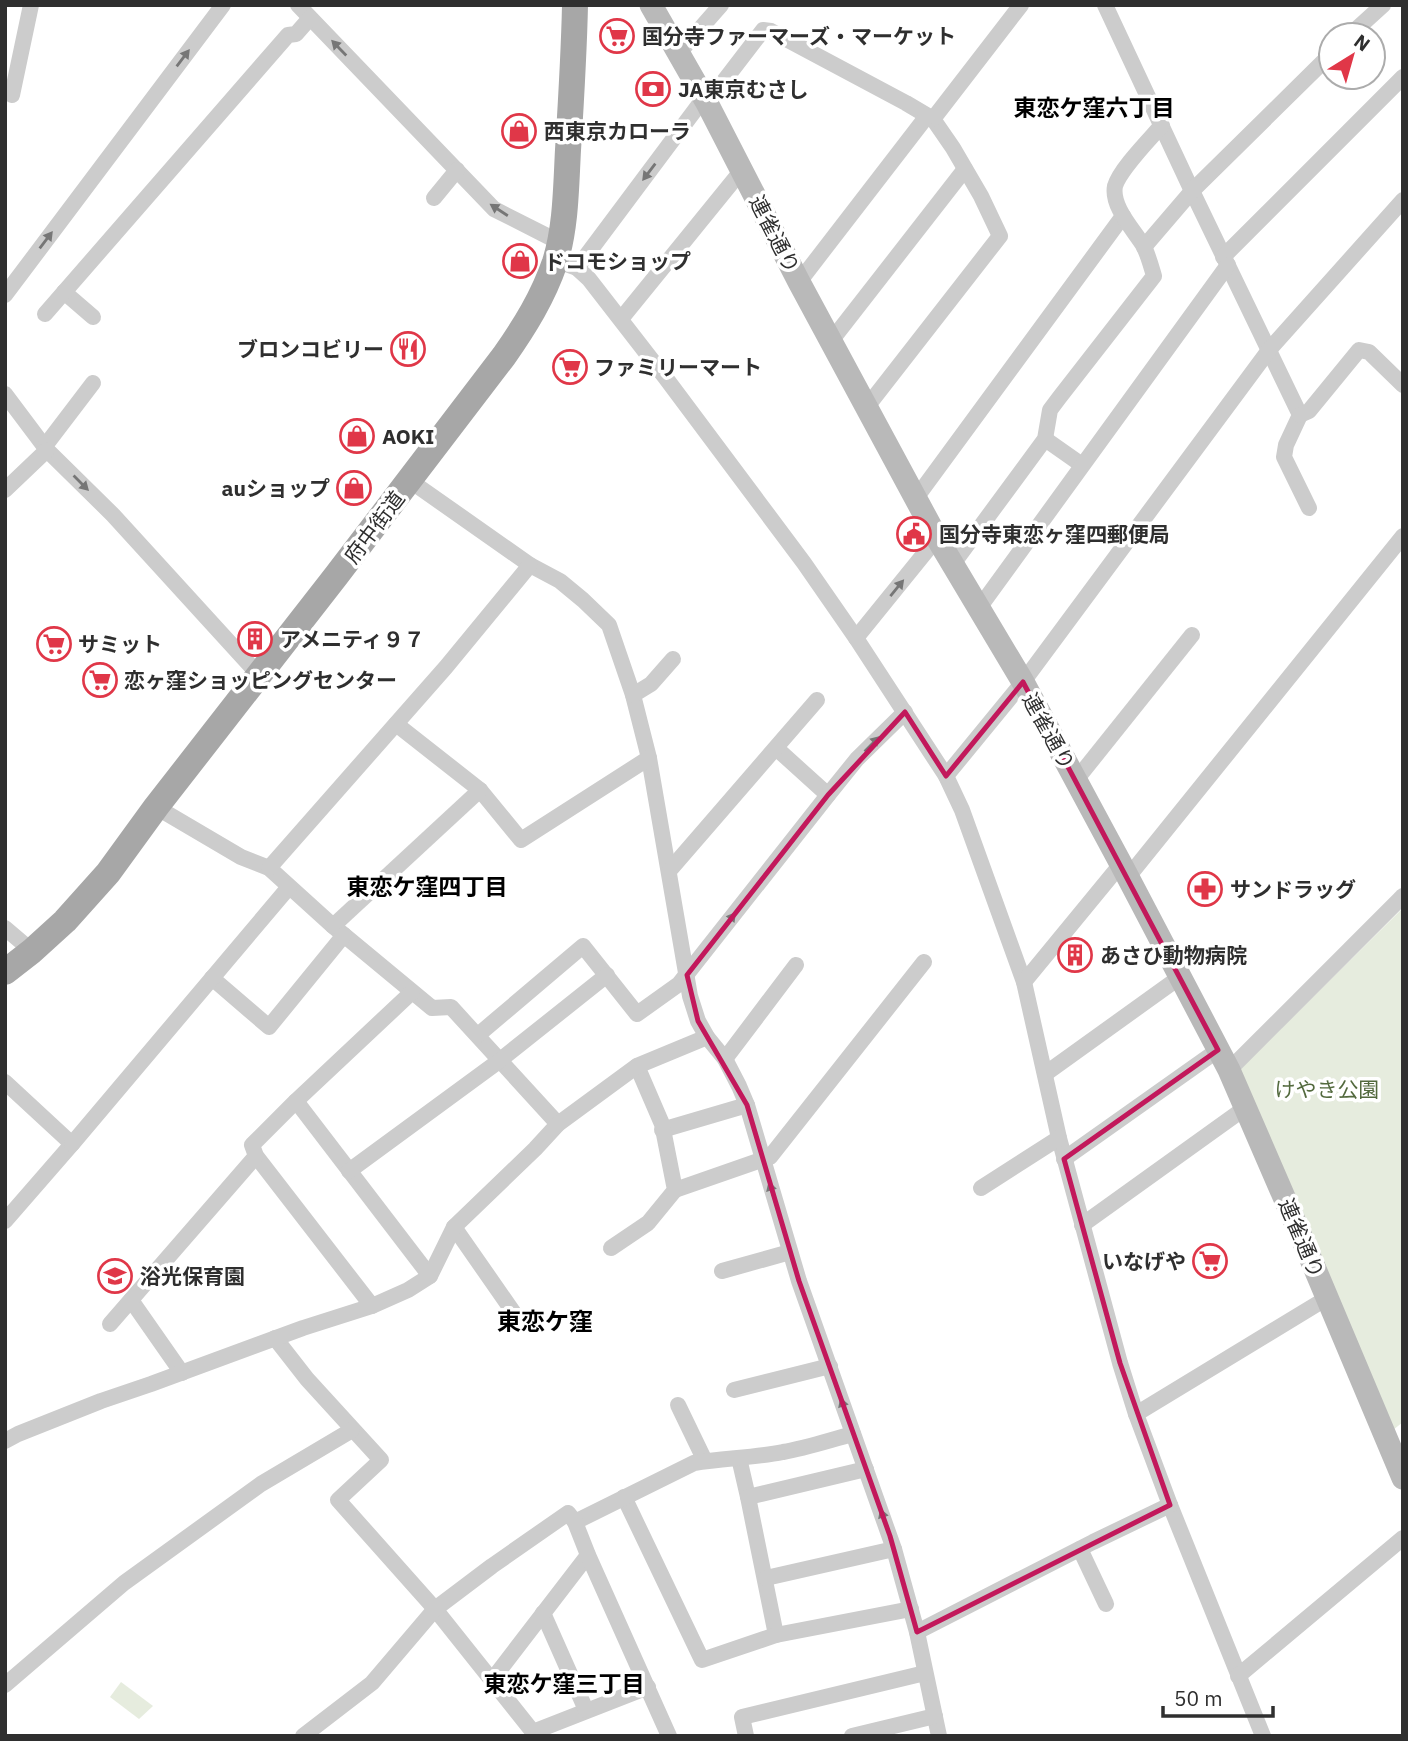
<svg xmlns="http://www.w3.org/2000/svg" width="1408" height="1741" font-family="'IBM Plex Sans','Noto Sans JP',sans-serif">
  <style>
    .green { fill: #e6ecde }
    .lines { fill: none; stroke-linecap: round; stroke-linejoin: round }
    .street { stroke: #ccc; stroke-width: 16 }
    .secondary { stroke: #b9b9b9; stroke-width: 23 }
    .primary { stroke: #a7a7a7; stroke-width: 26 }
    .oneway { fill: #767676 }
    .marked { fill: none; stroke: #c2185b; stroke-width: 5; stroke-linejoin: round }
    .labels { text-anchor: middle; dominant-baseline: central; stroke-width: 7; stroke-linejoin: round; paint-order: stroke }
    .poi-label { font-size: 21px; font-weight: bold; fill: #2f2f2f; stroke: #fff; text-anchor: start }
    .street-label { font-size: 21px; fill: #2f2f2f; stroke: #fff }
    .park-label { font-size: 21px; fill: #536a3e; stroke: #fff }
    .neighbourhood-label { font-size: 23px; font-weight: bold; fill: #000; stroke: #fff }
    .quarter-label { font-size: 24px; font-weight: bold; fill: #000; stroke: #fff }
  </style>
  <rect width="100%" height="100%" fill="#fff"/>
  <g class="green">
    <path d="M1403,908V1422L1393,1430L1239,1070Z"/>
    <path d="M121,1682L153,1706L139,1719L110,1697Z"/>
  </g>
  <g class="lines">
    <g class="street">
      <path d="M298,5L494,209L559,242"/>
      <path d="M1105,5L1192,191L1300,415L1286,445L1284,457L1309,508"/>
      <path d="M1350,35L1383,5"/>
      <path d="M678,54L721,5"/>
      <path d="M12,95L31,5"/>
      <path d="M707,103L763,30L771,31L906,103L933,119L953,148L981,196L1000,236L866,408"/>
      <path d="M933,119L1021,5"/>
      <path d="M434,198L457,170"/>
      <path d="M1144,247L1192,191L1331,54"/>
      <path d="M1223,257L1403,77"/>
      <path d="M555,260L577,268L589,279L665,377L804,563L856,638L946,776L962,810L1024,982L1059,1138L1120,1363L1136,1414L1170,1505L1263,1736"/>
      <path d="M577,268L704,98"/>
      <path d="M799,282L927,116"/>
      <path d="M64,292L93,317"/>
      <path d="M5,295L223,5"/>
      <path d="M45,314L288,35L296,34L310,18"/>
      <path d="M621,319L742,170"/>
      <path d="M831,341L965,169"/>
      <path d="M5,394L47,450L113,515L259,675"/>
      <path d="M1300,415L1309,411L1359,350L1369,352L1403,385"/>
      <path d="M1045,439L1082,465"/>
      <path d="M45,446L93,383"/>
      <path d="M409,480L530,565L560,581L583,600L609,625L633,695L649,758L690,996L698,1021L707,1037L725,1059L739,1086L747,1105L799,1281L894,1549L917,1632L939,1736"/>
      <path d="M5,490L47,450"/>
      <path d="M916,498L1123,216"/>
      <path d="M953,564L1045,439L1050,410L1059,398L1154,276C1151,266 1148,254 1143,245C1133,229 1111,206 1115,186C1120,169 1150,139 1162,125"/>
      <path d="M979,608L1228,265"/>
      <path d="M856,638L937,538"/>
      <path d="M633,695L651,684L673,659"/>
      <path d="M396,724L480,790L521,840L649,758"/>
      <path d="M776,748L828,795"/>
      <path d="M946,776L1023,682L1269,350L1403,200"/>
      <path d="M1076,780L1192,635"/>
      <path d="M156,807L241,857L269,868L333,926L432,1008L451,1007L558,1124"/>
      <path d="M269,868L446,667L530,565"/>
      <path d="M669,871L817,700"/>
      <path d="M1128,877L1403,536"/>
      <path d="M333,926L480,790"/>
      <path d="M5,928L32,951"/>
      <path d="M212,978L269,1027L344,935"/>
      <path d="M1024,982L1121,864"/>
      <path d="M478,1035L583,946L637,1014L679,984L828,795L857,759L905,712"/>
      <path d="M725,1059L796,965"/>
      <path d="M1229,1070L1403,896"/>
      <path d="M1045,1074L1180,977"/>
      <path d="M5,1082L72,1144L5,1221"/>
      <path d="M296,1101L430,1276"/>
      <path d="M662,1130L747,1105"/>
      <path d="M72,1144L289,887"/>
      <path d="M1064,1159L1218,1050"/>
      <path d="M349,1171L499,1061L607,975"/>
      <path d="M981,1188L1059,1138"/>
      <path d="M675,1190L770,1157L924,962"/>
      <path d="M1082,1225L1245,1108"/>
      <path d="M454,1227L516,1316"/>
      <path d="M611,1248L648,1223L675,1190L662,1124L637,1066"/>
      <path d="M722,1271L790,1252"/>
      <path d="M131,1300L182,1373"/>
      <path d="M372,1306L256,1156L252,1145L296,1101L412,992"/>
      <path d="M110,1324L256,1156"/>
      <path d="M275,1338L307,1379L381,1460L338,1500L435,1609L533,1732L648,1687"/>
      <path d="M734,1390L830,1366"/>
      <path d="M678,1405L705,1461"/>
      <path d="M1136,1414L1327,1298"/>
      <path d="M5,1441L18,1434L101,1401L151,1384L303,1328L372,1306L408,1290L430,1276L454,1227L535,1149L558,1124L637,1066L707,1037"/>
      <path d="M739,1458L748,1497L776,1635"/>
      <path d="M624,1497L702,1660L776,1635L911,1609"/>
      <path d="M748,1497L866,1469"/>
      <path d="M575,1522L694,1463C723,1458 753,1458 783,1452C806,1448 830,1440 853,1434"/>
      <path d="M1080,1549L1106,1604"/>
      <path d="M766,1578L894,1549"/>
      <path d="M543,1613L586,1710"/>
      <path d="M917,1632L1093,1542L1170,1505"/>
      <path d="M1238,1676L1403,1538"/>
      <path d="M492,1680L588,1555"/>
      <path d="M5,1685L124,1583L261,1484L352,1430"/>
      <path d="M303,1736L372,1683L435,1609L492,1566L568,1513L575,1522L588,1555L669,1736"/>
      <path d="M746,1736L742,1717L925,1673"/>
      <path d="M852,1736L935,1716"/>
    </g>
    <path class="secondary" d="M651,5L707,103L799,282L937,538L1023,682L1121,864L1229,1070L1307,1250L1403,1478"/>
    <path class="primary" d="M5,972L32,951L65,921L108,873L156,807L336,576L504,356C525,326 543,297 555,262C566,227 566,187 568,150C571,102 574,54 575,5"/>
  </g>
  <defs><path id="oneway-solid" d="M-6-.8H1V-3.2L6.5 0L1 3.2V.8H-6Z" transform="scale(1.75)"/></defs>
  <g class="oneway">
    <use href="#oneway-solid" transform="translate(339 48) rotate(-134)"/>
    <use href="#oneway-solid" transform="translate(183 58) rotate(-53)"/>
    <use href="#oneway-solid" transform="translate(649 172) rotate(127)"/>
    <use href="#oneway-solid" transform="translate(499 210) rotate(-147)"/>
    <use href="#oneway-solid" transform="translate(46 240) rotate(-53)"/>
    <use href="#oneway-solid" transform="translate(81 483) rotate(45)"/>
    <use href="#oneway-solid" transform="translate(897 588) rotate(-51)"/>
    <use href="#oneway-solid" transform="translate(872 744) rotate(-45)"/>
    <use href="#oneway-solid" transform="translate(729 921) rotate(-52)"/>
    <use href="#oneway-solid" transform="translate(772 1192) rotate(-107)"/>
    <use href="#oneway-solid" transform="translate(844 1408) rotate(-109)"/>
    <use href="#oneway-solid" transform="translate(884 1519) rotate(-110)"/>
  </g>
  <path class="marked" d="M1023,682L1218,1050L1064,1159L1120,1363L1170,1505L917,1632L890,1536L799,1281L747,1105L698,1021L687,975L828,795L905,712L946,776Z"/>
  <defs>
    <g id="supermarket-ring" transform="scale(1.75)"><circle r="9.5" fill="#fff" stroke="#e03748" stroke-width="1.5"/><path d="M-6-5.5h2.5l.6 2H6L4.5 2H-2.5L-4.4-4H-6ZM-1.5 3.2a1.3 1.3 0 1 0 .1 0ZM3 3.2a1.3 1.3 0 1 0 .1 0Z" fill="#e03748"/></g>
    <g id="bank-ring" transform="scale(1.75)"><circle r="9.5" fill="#fff" stroke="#e03748" stroke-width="1.5"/><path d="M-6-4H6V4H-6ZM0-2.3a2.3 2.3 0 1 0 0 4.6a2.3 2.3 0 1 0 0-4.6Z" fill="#e03748"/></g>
    <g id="shop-ring" transform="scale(1.75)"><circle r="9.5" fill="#fff" stroke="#e03748" stroke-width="1.5"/><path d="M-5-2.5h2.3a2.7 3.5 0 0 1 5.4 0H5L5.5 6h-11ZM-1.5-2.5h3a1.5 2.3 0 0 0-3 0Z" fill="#e03748"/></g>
    <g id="restaurant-ring" transform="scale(1.75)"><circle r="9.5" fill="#fff" stroke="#e03748" stroke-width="1.5"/><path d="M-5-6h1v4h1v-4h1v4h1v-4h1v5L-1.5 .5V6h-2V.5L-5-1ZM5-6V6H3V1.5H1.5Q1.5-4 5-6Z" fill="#e03748"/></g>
    <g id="civic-ring" transform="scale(1.75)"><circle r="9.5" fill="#fff" stroke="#e03748" stroke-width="1.5"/><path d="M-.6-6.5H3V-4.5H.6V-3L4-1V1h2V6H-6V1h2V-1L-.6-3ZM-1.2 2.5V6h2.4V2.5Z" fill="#e03748"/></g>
    <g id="building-ring" transform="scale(1.75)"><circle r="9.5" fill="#fff" stroke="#e03748" stroke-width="1.5"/><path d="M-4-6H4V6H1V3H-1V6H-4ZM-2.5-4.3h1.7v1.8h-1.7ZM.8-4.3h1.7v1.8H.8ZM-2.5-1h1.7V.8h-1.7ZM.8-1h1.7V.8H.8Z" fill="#e03748"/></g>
    <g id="pharmacy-ring" transform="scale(1.75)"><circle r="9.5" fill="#fff" stroke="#e03748" stroke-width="1.5"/><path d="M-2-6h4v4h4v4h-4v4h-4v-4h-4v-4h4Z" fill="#e03748"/></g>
    <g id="school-ring" transform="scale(1.75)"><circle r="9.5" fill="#fff" stroke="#e03748" stroke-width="1.5"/><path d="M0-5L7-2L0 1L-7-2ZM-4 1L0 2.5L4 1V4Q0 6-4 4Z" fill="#e03748"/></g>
  </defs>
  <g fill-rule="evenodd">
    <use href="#supermarket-ring" x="617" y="36"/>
    <use href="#bank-ring" x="653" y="89"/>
    <use href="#shop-ring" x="519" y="131"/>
    <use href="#shop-ring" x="520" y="261"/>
    <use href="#restaurant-ring" x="408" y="349"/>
    <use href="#supermarket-ring" x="570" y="367"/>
    <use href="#shop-ring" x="357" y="436"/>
    <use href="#shop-ring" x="354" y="488"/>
    <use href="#civic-ring" x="914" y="534"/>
    <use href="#building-ring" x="255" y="639"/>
    <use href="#supermarket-ring" x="54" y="644"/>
    <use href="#supermarket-ring" x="100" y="680"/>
    <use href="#pharmacy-ring" x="1205" y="889"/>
    <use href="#building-ring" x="1075" y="955"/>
    <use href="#supermarket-ring" x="1210" y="1261"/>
    <use href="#school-ring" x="115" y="1276"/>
  </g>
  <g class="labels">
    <g class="poi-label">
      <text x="642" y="36">国分寺ファーマーズ・マーケット</text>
      <text x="678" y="89">JA東京むさし</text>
      <text x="544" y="131">西東京カローラ</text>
      <text x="544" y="261">ドコモショップ</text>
      <text x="384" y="349" text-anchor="end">ブロンコビリー</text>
      <text x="594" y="367">ファミリーマート</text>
      <text x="382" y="436">AOKI</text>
      <text x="330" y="488" text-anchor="end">auショップ</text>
      <text x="939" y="534">国分寺東恋ヶ窪四郵便局</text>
      <text x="280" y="639">アメニティ９７</text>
      <text x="78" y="644">サミット</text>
      <text x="124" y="680">恋ヶ窪ショッピングセンター</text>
      <text x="1230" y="889">サンドラッグ</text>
      <text x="1100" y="955">あさひ動物病院</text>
      <text x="1186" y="1261" text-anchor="end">いなげや</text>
      <text x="140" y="1276">浴光保育園</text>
    </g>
    <g class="street-label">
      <text transform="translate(775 234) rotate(63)">連雀通り</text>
      <text transform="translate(374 527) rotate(-53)">府中街道</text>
      <text transform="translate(1049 731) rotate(61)">連雀通り</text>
      <text transform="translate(1302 1238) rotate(67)">連雀通り</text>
    </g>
    <g class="park-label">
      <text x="1327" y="1089">けやき公園</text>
    </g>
    <g class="neighbourhood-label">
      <text x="1094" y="107">東恋ケ窪六丁目</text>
      <text x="427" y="886">東恋ケ窪四丁目</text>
      <text x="564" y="1683">東恋ケ窪三丁目</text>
    </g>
    <g class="quarter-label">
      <text x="545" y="1321">東恋ケ窪</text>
    </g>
  </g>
  <rect width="1408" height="1741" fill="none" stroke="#2f2f2f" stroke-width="14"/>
  <g transform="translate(1352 56) rotate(37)"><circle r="33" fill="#ffffff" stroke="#acacac" stroke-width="2"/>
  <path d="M0-5L12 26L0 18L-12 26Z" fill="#e03748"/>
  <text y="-10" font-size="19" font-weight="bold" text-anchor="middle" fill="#2f2f2f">N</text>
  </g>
  <path d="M1163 1706v10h110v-10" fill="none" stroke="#2f2f2f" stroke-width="3.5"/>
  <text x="1174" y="1706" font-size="21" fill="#2f2f2f" stroke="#ffffff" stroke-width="5" paint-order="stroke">50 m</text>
</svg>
